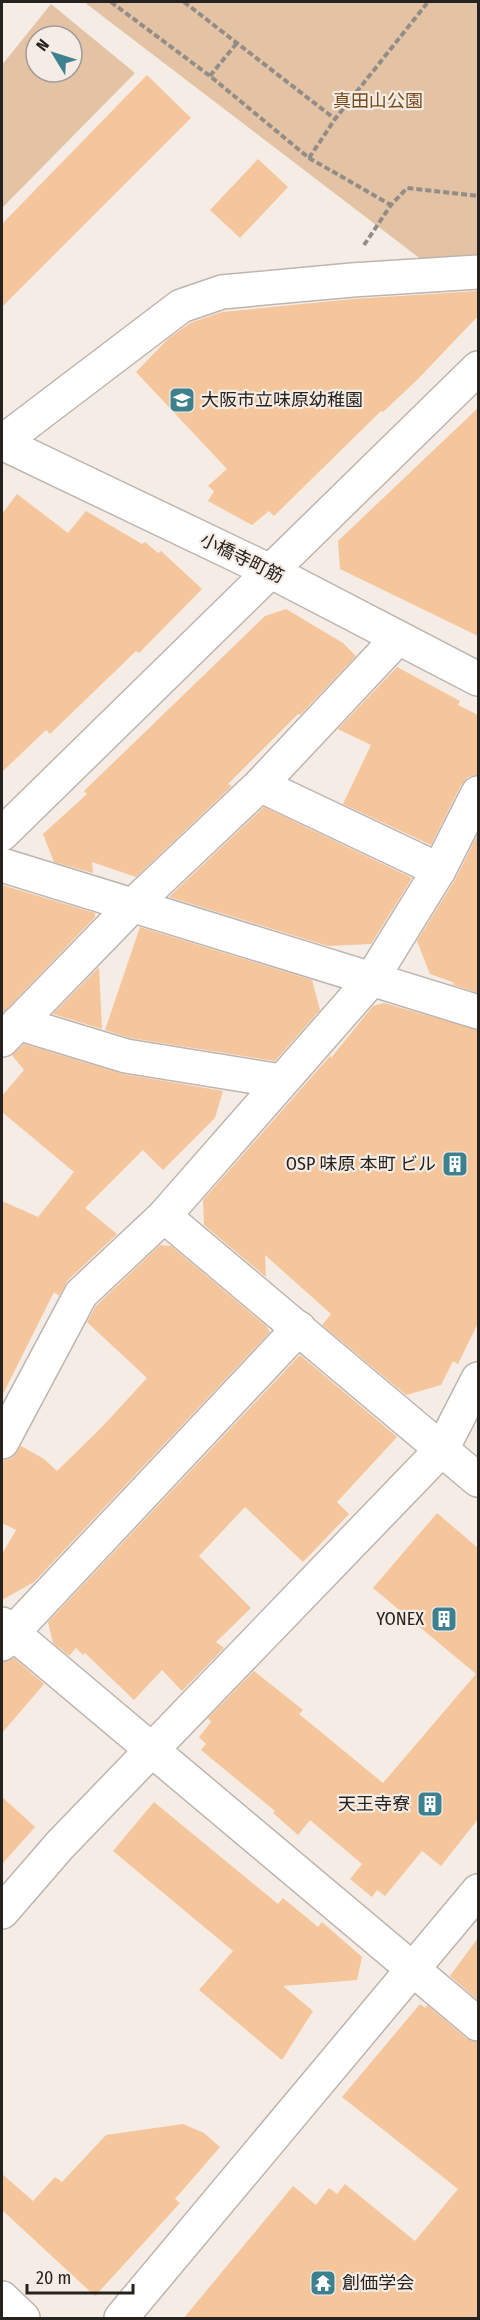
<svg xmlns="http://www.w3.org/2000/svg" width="480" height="2320" font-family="'Fira Sans Condensed','Noto Sans JP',sans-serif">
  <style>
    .green { fill: #e4c2a4; fill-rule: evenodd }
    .building { fill: #f5c59b }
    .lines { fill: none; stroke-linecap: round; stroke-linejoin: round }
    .minor-casing { stroke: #bdb5ae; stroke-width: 36 }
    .path { stroke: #938d88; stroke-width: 4; stroke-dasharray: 6 3; stroke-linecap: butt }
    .minor { stroke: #fff; stroke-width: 33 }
    .labels { text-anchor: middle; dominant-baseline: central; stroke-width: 4.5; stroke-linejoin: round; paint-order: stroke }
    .park-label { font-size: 18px; fill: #774a1c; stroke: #f5ece5 }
    .poi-label { font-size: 18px; fill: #25221f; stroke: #f5ece5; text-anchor: end }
    .street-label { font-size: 18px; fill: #25221f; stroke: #f5ece5 }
  </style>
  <rect width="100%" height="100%" fill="#f5ece5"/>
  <g class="green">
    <path d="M84,2H478V256L422,260Z"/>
    <path d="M51,4L135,73L2,208V65ZM36,36H72V72H36Z"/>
  </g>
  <g class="building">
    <path d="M147,75L191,118L2,307V224Z"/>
    <path d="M258,159L288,187L240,238L210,210Z"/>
    <path d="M478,291V316L418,379L383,412L381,411L274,516L269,511L252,525L208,501L214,491L208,486L227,469L136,372L168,339L190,323L222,312L353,299Z"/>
    <path d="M478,408V636L340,569L338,541Z"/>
    <path d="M17,494L68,533L86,511L142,544L145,542L158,553L161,551L202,589L139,653L136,651L50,734L46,730L2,772V514Z"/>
    <path d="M286,609L343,643L356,656L300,715L298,714L228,784L232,786L136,877L92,862L93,873L54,862L43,834L87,794L84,791L265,616Z"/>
    <path d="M397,667L460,701L458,705L478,715V775L468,777L461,785L431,845L343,804L371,745L338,729Z"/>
    <path d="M264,807L412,878L371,944L328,946L169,897Z"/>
    <path d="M478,834V993L451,984L455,983L430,974L417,941L455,880Z"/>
    <path d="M2,885L95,913V917L2,1014Z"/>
    <path d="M140,927L312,980L320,1010L275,1061L130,1038L105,1030Z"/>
    <path d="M99,967L102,1029L53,1014Z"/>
    <path d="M384,1003L478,1030V1323L458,1364L453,1361L441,1385L406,1395L322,1325L331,1314L265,1255L266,1277L204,1225L203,1200L331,1055V1058L373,1006Z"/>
    <path d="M24,1044L123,1074L223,1091L215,1118L163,1170L143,1150L85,1208L117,1234L68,1280L59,1296L54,1292L2,1396V1201L38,1217L74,1172L2,1112V1096L24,1070L12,1055Z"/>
    <path d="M160,1245L171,1246L266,1326L270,1332L34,1582L2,1600V1554L16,1530L2,1523V1461L12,1458L21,1446L44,1459L57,1471L102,1427L147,1378L87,1322L96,1306Z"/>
    <path d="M300,1355L397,1437L337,1502L349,1514L303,1562L245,1507L199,1556L251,1608L216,1642L224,1648L182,1691L162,1670L134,1700L85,1653L83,1655L76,1648L69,1656L53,1643L48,1622Z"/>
    <path d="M437,1513L478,1548V1819L441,1866L422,1851L385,1896L377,1890L372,1897L350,1879L362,1864L310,1820L298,1835L273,1813L275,1811L201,1750L206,1744L199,1737L211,1722L208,1718L254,1671L303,1710L299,1714L383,1783L476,1674L373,1588Z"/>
    <path d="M14,1658L44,1684L2,1733V1662Z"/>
    <path d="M2,1797L35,1827L2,1864Z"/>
    <path d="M154,1802L278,1904L283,1898L318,1927L322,1922L362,1957L357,1980L283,1986L313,2011L282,2060L199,1990L233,1951L113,1851Z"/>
    <path d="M478,1938V2000L450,1976Z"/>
    <path d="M420,2004L425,2008L427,2005L466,2038L478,2042V2319H183L293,2186L316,2205L329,2188L337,2194L345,2184L415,2241L458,2189L342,2097Z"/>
    <path d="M183,2124L204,2133L220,2147L175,2199L180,2203L95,2296L2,2210V2174L33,2201L55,2177L62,2182L106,2135Z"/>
  </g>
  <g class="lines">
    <g class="minor-casing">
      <g id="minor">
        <path d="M2,442L181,306L222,292L352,280L478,272"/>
        <path d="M2,443L272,572L478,679"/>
        <path d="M260,785L439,870"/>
        <path d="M2,834L478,368"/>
        <path d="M2,865L478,1012"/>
        <path d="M18,1023L126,1056L281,1081"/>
        <path d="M2,1040L132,906L260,785L397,639"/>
        <path d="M164,1216L478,1480"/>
        <path d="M2,1442L81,1294L164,1216L371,980L439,870L478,793"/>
        <path d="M2,1624L478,2024"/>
        <path d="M2,1644L299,1328"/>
        <path d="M2,1912L60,1845L442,1449L478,1379"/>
        <path d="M2,2298L23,2318"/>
        <path d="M121,2318L478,1891"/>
      </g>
    </g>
    <g class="path">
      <path d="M111,2L210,76L309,158L391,205"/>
      <path d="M184,2L335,119"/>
      <path d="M210,76L236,44"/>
      <path d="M309,158L335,119L428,2"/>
      <path d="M364,245L391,205L407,188L478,196"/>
    </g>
    <use href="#minor" class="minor"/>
  </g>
  <defs>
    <g id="school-square" transform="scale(1.35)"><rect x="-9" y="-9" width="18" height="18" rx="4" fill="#3d818f" stroke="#f5ece5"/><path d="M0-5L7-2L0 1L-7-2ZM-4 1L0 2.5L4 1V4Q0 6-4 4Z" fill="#fff"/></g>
    <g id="building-square" transform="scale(1.35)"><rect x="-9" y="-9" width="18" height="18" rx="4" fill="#3d818f" stroke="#f5ece5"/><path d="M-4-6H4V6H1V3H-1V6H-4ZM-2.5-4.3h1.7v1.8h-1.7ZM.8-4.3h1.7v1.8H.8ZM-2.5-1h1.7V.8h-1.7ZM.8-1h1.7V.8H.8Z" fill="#fff"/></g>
    <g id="temple-square" transform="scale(1.35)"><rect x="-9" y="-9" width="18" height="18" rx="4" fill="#3d818f" stroke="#f5ece5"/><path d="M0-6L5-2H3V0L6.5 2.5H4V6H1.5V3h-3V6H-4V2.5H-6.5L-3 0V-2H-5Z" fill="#fff"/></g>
  </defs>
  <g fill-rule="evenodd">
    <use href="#school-square" x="182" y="400"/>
    <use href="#building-square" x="455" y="1164"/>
    <use href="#building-square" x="444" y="1619"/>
    <use href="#building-square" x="430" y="1804"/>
    <use href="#temple-square" x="323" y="2283"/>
  </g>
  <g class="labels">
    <g class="park-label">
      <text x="378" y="101">真田山公園</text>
    </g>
    <g class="poi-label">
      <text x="201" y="400" text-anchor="start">大阪市立味原幼稚園</text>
      <text x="436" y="1164">OSP 味原 本町 ビル</text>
      <text x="424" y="1619">YONEX</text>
      <text x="410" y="1804">天王寺寮</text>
      <text x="342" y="2283" text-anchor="start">創価学会</text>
    </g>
    <g class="street-label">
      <text transform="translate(242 558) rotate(26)">小橋寺町筋</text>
    </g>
  </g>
  <rect width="480" height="2320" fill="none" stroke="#25221f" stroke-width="6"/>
  <g transform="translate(54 54) rotate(308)"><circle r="28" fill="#f5ece5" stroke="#a29b96" stroke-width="1.5"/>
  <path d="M0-4.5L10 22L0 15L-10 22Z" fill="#3d818f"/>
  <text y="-9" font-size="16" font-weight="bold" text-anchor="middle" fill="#25221f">N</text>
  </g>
  <path d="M27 2284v9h106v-9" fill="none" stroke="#25221f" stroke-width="3"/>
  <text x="36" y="2284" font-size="18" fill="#25221f" stroke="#f5ece5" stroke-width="4.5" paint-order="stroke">20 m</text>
</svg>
